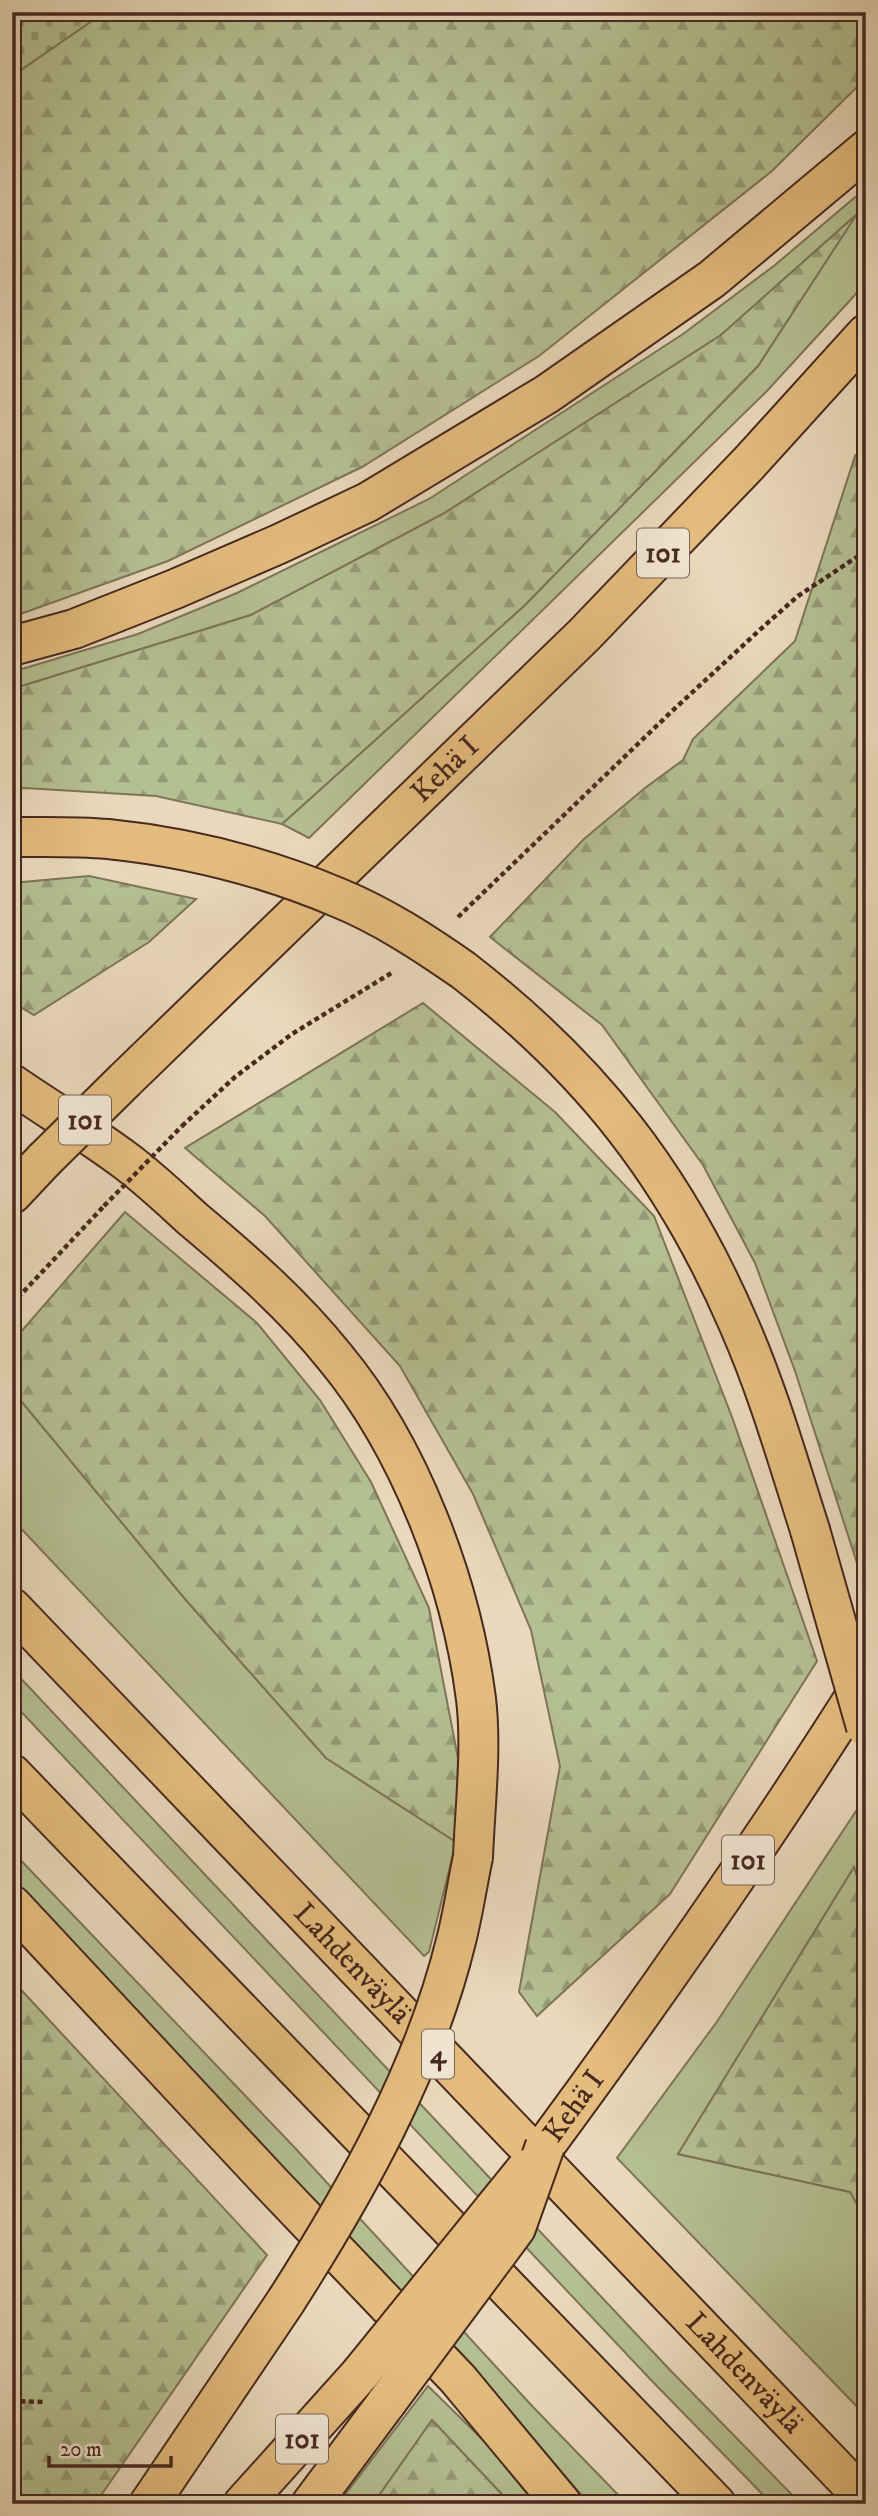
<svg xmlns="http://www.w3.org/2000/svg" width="878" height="2516" font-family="'IM FELL DW Pica',serif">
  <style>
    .green { fill: #b4bf92; stroke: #7e7458; stroke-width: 2 }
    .forest { fill: url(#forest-firs); stroke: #7e7458; stroke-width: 2 }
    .cemetery { fill: url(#cemetery-stones); stroke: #7e7458; stroke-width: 2 }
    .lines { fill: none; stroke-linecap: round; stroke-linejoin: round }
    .highway-casing { stroke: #47291e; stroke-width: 42 }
    .path { stroke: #47291e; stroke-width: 4.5; stroke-dasharray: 5 3.5; stroke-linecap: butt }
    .highway { stroke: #e4bc7e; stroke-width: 38 }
    .highway-bridge-casing { stroke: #47291e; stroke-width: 42; stroke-linecap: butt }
    .path-bridge { stroke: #47291e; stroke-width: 4.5; stroke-dasharray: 5 3.5; stroke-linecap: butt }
    .highway-bridge { stroke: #e4bc7e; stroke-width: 38 }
    .labels { text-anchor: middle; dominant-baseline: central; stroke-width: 7; stroke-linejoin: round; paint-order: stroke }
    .shield { fill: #f1e6d3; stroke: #7a6254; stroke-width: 2 }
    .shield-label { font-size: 28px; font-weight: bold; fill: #47291e }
    .street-label { font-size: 30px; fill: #47291e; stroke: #f1e6d3 }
  </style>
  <defs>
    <pattern id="forest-firs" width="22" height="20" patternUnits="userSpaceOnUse" patternTransform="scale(1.75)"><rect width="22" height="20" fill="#b4bf92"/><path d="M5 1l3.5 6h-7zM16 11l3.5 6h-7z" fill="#949b77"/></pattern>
    <pattern id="cemetery-stones" width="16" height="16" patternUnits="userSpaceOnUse" patternTransform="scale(1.75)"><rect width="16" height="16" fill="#b4bf92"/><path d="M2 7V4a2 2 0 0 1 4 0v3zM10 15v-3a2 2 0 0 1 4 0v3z" fill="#949b77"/></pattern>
  </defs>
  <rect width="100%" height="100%" fill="#e9d8bb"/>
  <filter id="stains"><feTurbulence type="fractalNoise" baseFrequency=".00286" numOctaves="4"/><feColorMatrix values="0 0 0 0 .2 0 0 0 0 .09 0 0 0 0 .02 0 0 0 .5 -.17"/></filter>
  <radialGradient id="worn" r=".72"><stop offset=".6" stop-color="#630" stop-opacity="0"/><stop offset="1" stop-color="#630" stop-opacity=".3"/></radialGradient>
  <g class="green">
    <path d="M866,188V281L854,296L766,392L309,838L282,824L525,605L758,366L854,217L721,335L443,514L251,615L12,689V672L138,634L237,593L429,499L683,334L775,265Z"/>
    <path d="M12,1390L185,1599L326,1758L456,1842L429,1952L424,1956L12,1519Z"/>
    <path d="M12,1669L670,2370L801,2504H772L652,2381L12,1702Z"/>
    <path d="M864,1799L866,1907L854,1868L678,2154L851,2192L866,2220V2416L617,2158L716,2023Z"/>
    <path d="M12,1851L296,2149L533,2407L627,2504H589L517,2420L278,2169L12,1883Z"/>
    <path d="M428,2386L487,2444L536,2504H511L432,2420L373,2504H338Z"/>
  </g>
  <g class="forest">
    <path d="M104,12H866V78L772,171L539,356L362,467L168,561L12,617V76Z"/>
    <path d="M857,214L758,366L525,605L282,824L156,796L25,788L12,789V689L251,615L443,514L721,335Z"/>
    <path d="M866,444V1591L795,1371L755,1263L703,1165L602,1025L490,937L584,839L645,788L683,760L693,739L795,641L855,456Z"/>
    <path d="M89,876L196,899L149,942L34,1015L12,1002V883Z"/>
    <path d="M423,1003L555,1112L654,1216L732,1417L817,1661L670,1894L537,2016L519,1992L560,1766L531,1630L473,1494L400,1366L265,1216L185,1148Z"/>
    <path d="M125,1212L257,1323L320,1400L371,1482L429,1608L458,1758L456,1842L326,1758L185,1599L12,1390V1342Z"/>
    <path d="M854,1867L866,1907V2220L850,2192L678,2154Z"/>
    <path d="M12,1980L267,2255L95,2504H12Z"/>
    <path d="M432,2420L511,2504H373Z"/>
  </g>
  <path class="cemetery" d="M12,12H105L12,76Z"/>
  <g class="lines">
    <g class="highway-casing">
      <g id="highway">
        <path d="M12,646L74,629L175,589L279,544L368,502L547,394L712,279L866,150"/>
        <path d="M463,970C591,1069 675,1176 739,1325C768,1391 788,1461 810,1530"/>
        <path id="s1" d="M125,1080L584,635L749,463L866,334"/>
        <path d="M12,1084C50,1110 90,1134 126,1161C150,1179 172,1200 194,1220C244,1262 293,1305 334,1356C410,1447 461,1582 476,1699C482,1748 475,1807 473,1857"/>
        <path d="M12,1194L44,1160"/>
        <path id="s2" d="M12,1608L866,2500"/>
        <path d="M12,1774L716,2504"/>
        <path d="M12,1905L273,2185L458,2379L562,2504"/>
        <path id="s3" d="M545,2146C657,1994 765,1839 866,1679"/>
        <path d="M149,2504L286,2301"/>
        <path d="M243,2504L360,2374"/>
        <path d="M311,2504L387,2402"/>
      </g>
    </g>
    <g class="path">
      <path d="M458,917L670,713L764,626L798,596L866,551"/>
      <path d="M182,1126L235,1077L292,1034L393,972"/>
      <path d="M12,1304L104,1206"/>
      <path d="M12,2401L43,2402"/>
    </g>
    <use href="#highway" class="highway"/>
    <g class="highway-bridge-casing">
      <g id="highway-bridge">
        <path d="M12,837C44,837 76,836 108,839C186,847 266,867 339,898C383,916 424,943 463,970"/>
        <path d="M44,1160L125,1080"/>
        <path d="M810,1530L866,1727"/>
        <path d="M286,2301C357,2190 424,2071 456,1941C463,1914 467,1885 473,1857"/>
        <path d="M360,2374L526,2169"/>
        <path d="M387,2402L516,2228L545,2146"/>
      </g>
    </g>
    <path class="path-bridge" d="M104,1206L182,1126"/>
    <use href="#highway-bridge" class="highway-bridge"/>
  </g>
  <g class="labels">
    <g class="shield">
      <rect x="637" y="528.5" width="52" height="49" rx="5"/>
      <rect x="59" y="1095.5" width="52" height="49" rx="5"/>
      <rect x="722" y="1835.5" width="52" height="49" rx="5"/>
      <rect x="422" y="2029.5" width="32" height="49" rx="5"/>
      <rect x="276" y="2414.5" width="52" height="49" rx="5"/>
    </g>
    <g class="shield-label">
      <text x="663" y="553">101</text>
      <text x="85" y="1120">101</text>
      <text x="748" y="1860">101</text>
      <text x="438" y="2054">4</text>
      <text x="302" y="2439">101</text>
    </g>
    <g class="street-label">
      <text stroke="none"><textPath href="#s1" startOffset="446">Kehä I</textPath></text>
      <text stroke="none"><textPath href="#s2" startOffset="492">Lahdenväylä</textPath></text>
      <text stroke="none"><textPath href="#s3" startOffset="49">Kehä I</textPath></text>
      <text stroke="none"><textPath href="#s2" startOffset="1059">Lahdenväylä</textPath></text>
    </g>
  </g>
  <rect width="878" height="2516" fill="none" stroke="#e9d8bb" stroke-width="42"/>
  <rect x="14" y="14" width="850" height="2488" fill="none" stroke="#47291e" stroke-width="3.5"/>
  <rect x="21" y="21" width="836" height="2474" fill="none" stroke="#47291e" stroke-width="2"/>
  <path d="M49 2456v10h122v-10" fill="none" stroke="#47291e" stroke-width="3.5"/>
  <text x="60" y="2456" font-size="21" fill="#47291e" stroke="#f1e6d3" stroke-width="5" paint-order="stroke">20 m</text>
  <rect width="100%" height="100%" filter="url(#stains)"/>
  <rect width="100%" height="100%" fill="url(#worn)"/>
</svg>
